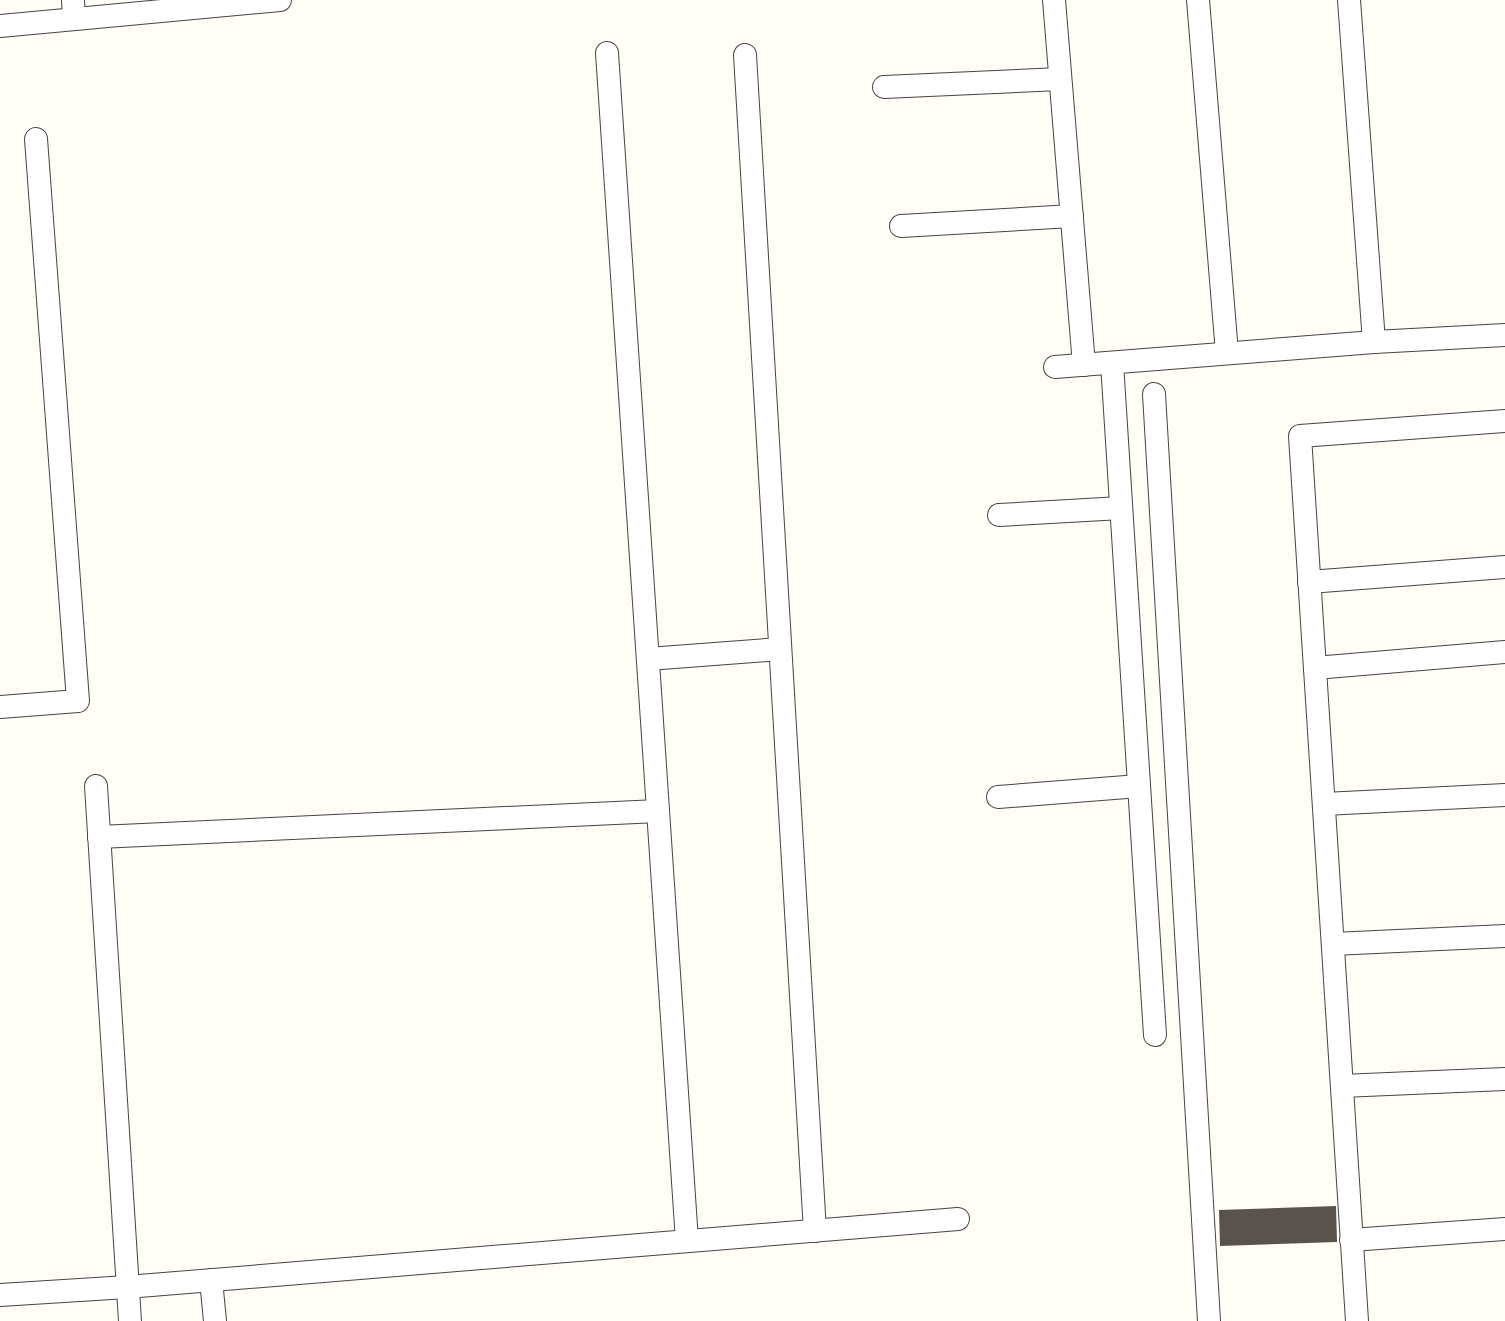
<svg xmlns="http://www.w3.org/2000/svg" width="1505" height="1321" font-family="'Times New Roman',serif">
  <style>
    .building { fill: #5a524d }
    .lines { fill: none; stroke-linecap: round; stroke-linejoin: round }
    .minor-casing { stroke: #444; stroke-width: 24 }
    .minor { stroke: #fff; stroke-width: 22 }
  </style>
  <rect width="100%" height="100%" fill="#fffdf5"/>
  <path class="building" d="M1336,1206L1337,1242L1220,1246L1219,1210Z"/>
  <g class="lines">
    <g class="minor-casing">
      <g id="minor">
        <path d="M73,0L74,19"/>
        <path d="M1054,0L1084,365"/>
        <path d="M1198,0L1227,353"/>
        <path d="M1349,0L1374,342"/>
        <path d="M0,26L280,0"/>
        <path d="M607,53L687,1241"/>
        <path d="M745,55L815,1231"/>
        <path d="M884,87L1060,79"/>
        <path d="M901,226L1072,216"/>
        <path d="M1112,363L1155,1035"/>
        <path d="M1055,367L1374,342L1505,335"/>
        <path d="M1154,394L1209,1321"/>
        <path d="M999,515L1121,508"/>
        <path d="M1309,582L1505,567"/>
        <path d="M648,659L780,649"/>
        <path d="M1315,668L1505,652"/>
        <path d="M0,707L78,701L36,139"/>
        <path d="M96,786L130,1321"/>
        <path d="M998,797L1139,786"/>
        <path d="M1324,804L1505,795"/>
        <path d="M99,837L658,811"/>
        <path d="M1333,944L1505,936"/>
        <path d="M1342,1086L1505,1079"/>
        <path d="M1351,1240L1505,1229"/>
        <path d="M211,1280L215,1321"/>
        <path d="M0,1295L127,1287L958,1219"/>
        <path d="M1357,1321L1300,436L1505,421"/>
      </g>
    </g>
    <use href="#minor" class="minor"/>
  </g>
</svg>
